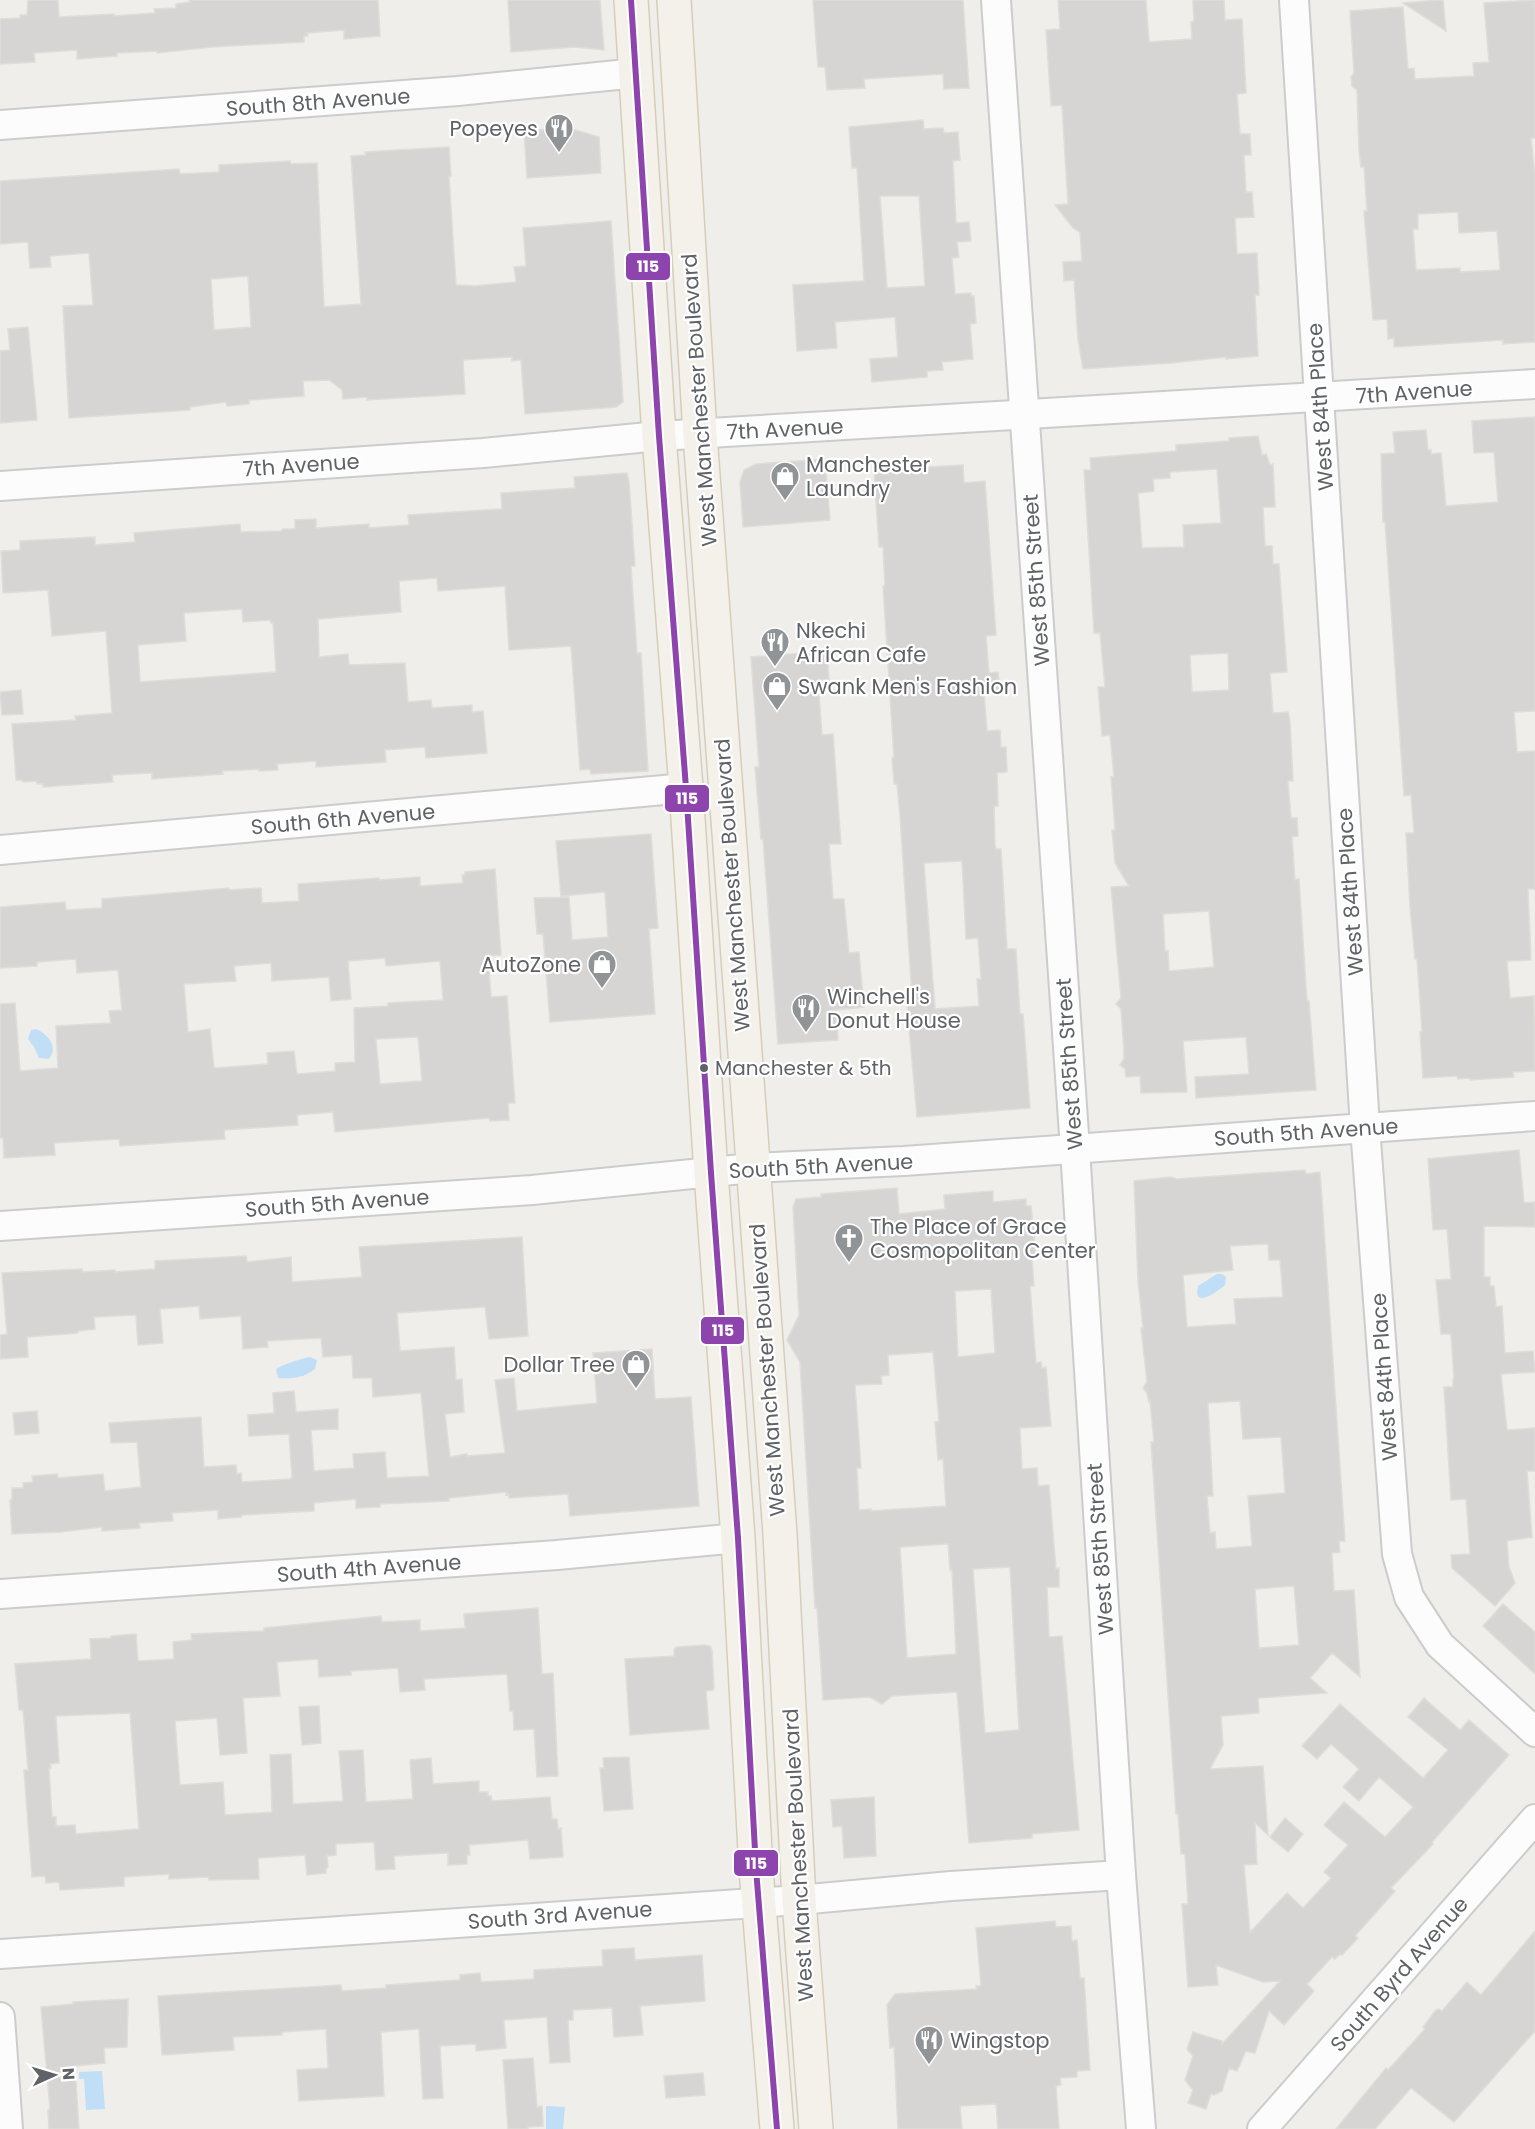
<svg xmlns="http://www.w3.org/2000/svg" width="1535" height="2129" font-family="Poppins,sans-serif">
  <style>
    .water { fill: #c0dff7 }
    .building { fill: #d6d5d3; stroke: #deddd9; stroke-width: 1.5; fill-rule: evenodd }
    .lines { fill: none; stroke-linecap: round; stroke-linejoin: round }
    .minor-casing { stroke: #cbcccc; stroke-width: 32 }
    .major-casing { stroke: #d6ceb9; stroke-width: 36 }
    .minor { stroke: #fdfcfc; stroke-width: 28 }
    .major { stroke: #f3f1ea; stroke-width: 33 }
    .bus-1-casing { stroke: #fff; stroke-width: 10 }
    .bus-1 { stroke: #8e44ad; stroke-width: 6 }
    .bus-dot { fill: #5f6368; stroke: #fff; stroke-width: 2 }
    .labels { text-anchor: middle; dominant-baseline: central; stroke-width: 4.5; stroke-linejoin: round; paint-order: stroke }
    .bus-label { font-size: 20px; fill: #5f6368; stroke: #fff; text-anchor: start }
    .street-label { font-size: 21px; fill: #5f6368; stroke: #fff }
    .poi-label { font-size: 21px; fill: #5f6368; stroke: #fff; text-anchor: start }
    .line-badge { stroke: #fff; stroke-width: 2 }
    .badge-label { font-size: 16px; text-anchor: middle; font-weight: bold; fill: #fff }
  </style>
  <rect width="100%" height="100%" fill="#efeeea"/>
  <g class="water">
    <path d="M36,1029C48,1034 59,1047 49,1059L39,1058L34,1047L28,1039L31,1030Z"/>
    <path d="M1217,1274H1222L1226,1277L1225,1285C1219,1290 1192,1311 1198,1286Z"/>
    <path d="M310,1357L317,1360L315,1369C303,1378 292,1379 278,1378L276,1369C282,1365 302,1358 310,1357Z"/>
    <path d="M102,2071L105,2109L86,2110L84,2079H79V2072Z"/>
    <path d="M546,2106L565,2107L563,2129H546Z"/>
  </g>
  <g class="building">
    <path d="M28,0H58L59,17L114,14V16L155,13L154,9L176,8V4L190,2L189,0H378L380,36L344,39V30L307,33L308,36H304V42L212,47L157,53V51L117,53V56L77,59V50L34,53L35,62L0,64V19L20,18V15H27Z"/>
    <path d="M508,0H600L604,50L575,47L511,52Z"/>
    <path d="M813,0H963L969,88L944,89L943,74L864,79L865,88L827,90L825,67H818Z"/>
    <path d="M1058,0H1146L1149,42L1192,39L1191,22L1194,21L1193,0H1224L1225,20L1242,19L1246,93L1237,94L1240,134H1250L1251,155H1244L1246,192H1252L1254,217L1235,218L1237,254L1257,253L1259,295H1255L1258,356L1226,359V357L1171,363L1083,369L1078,339L1074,280L1064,281L1063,262L1082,261L1080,232L1073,228L1055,205L1068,204L1062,105L1051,106L1046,30L1060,29Z"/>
    <path d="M1439,0H1443L1446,31L1403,3Z"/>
    <path d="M1535,0V138H1531L1535,174V342L1503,344V340L1394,347V338L1388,339L1387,319L1373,320L1364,211H1367L1364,167H1361L1359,151L1357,90L1352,86L1351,77L1354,73L1350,11L1403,7L1408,69L1414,68L1415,79L1474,76L1473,63L1489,62L1484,3ZM1458,212L1459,233L1497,231L1500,270L1460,272V268L1416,270L1413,229H1418V214Z"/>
    <path d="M923,120L924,129L943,128L944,133L958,132L960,160L953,161L956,223L969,222L971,241L957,242L959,257L952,258L955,294L971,293V296H974L976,323L970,324L973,359L942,362L943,370L927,371V377L872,382L870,359L898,357L895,317L835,322L837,348L797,351L793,285L864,281L857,168H852L849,127ZM880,196H919L925,286L887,288Z"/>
    <path d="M569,128L599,137L601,173L527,178L524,131Z"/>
    <path d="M449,147L451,176H449L456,285L475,286L516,282L514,267L526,266L523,228L611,221L622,384L623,402L616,407L525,414L521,360L512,361V357L463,360L465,394L367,400V397L343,399L342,390L329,380L303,381L304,396L249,400V404L227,406L226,402L190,407V410L69,418L63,306L93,305L89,253L50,256L51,267L30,268L28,242L0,244V181L179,169L180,174L219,172V165L290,161L291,164L317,163L324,307L361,304L351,156L366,155L365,152ZM248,276L251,327L214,330L211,279Z"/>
    <path d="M28,327L37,420L0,423V351L10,350L8,329Z"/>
    <path d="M1535,417V711L1514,712L1517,752L1535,751V889H1528L1531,960L1507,961L1510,998L1534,996L1535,1071L1513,1072L1514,1077L1470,1080V1078L1458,1079L1457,1076L1423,1078L1420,1032H1422L1417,959H1415L1410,907L1406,833H1414L1411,795L1404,796L1385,522H1383L1381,454L1395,453L1393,432L1426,430L1428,450H1431V454L1441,453L1446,506L1498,502L1494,452L1474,453L1472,421Z"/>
    <path d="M1258,436L1262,455L1266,454L1270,465L1273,464L1275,507H1263L1265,546H1272L1273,564H1279L1287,672L1270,673L1273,713L1288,712L1290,721L1293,781H1288L1291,818H1297L1298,836L1292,837L1295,880L1299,879L1307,1001H1309L1316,1090L1196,1098L1195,1077L1249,1074L1246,1037L1183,1041L1187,1092L1141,1093L1140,1076L1126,1077L1125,1069L1120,1065L1124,1059V1051L1121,1009L1116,1004L1121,998L1111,887L1129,886L1115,863L1112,830H1115L1111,777H1114L1110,735L1102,736L1098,687H1105L1100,633H1094L1084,470H1091L1090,458L1176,451V445L1229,441V438ZM1217,469L1221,523L1183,525L1184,547L1142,548L1138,493L1154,491L1153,479L1170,478V472ZM1228,653L1229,690L1192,692L1190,655ZM1209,911L1214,967L1169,971L1168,951H1165L1163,914Z"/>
    <path d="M825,459L830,520L743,527L740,482L744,470L756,464Z"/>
    <path d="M963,465L964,483L985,481L996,635L986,636L989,673L998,672L1000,691L984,692L987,731L1000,730L1001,747H1006L1007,772L997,773L998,806H994L995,844L996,849H1001L1007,949H1016L1020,1014H1023L1030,1108L917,1117L907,1005L911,1004V982L900,816L897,784H894L892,758H894L883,586H885L883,547H879L874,470ZM962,861L966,939L978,938L981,979H977L979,1006L935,1009L924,863Z"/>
    <path d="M627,473L629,482L635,566H631L637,653H641L648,771L591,774L590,769L580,770L571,646L509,650L505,586L438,591L437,578L399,581L401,612L318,619L319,657L348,654L349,665L405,663L408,702L431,700L432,708L472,705V712L483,711L487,753L426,758L425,747L385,750L386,762L316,767V761L277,764L278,770L259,771V769L222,771L223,774L152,779V773L112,775L113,782L43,787V784H37V781L23,782L22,780H16L12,724L76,720L75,716L112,713L106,631L52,636L48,590L3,593L1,551L20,550V541L95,537V545L135,542L134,533L240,524L241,532L281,531L283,529H295V520L316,519V528L369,524V528L409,525L408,515L502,509L501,493L575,488L574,477ZM242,609L243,622L270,620L271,623H273L276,672L140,682L138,645L186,641L184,613Z"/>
    <path d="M827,651L829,679L818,680L822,735L833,734L841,844H829L833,899H844L849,953L859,952L864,1007L836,1010L838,1040L778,1044L763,839H761L755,767H759L751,657Z"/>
    <path d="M21,690L23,714L2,715L0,692Z"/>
    <path d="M651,834L658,928L649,929L655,1014L550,1022L543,934H537L534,898L569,897L572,940L608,937L605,892L561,896L556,841Z"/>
    <path d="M495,869L501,955L488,956L491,997L507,996L515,1103H508L509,1120L490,1121L489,1118L335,1132L333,1112L297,1115L298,1125L224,1130L225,1139L120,1146L119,1139L54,1143L55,1155L4,1158L3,1138H0V1004L15,1003L20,1071L58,1068L56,1026L111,1023L109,1011L122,1010L118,970L77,973L76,959L37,962V966L0,968V907L65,902L66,910L102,908V899L229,888V890L261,888L262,903L299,901L298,884L379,878V880L420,877V886L463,883L462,875H465V872ZM385,958L386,966L440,961L443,1000L388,1003V1006L354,1008L355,1062L335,1063V1071L297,1074L294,1051L267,1053L268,1064L214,1068L210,1029L188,1032L184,984L236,981L234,966L271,963L272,981L329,977L331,1001L351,999L348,961ZM418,1037L422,1081L380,1084L376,1039Z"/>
    <path d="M1519,1150L1524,1203L1535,1202V1227L1484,1226V1277H1490V1286H1494L1496,1307L1502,1306L1505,1353L1533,1351L1535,1372L1501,1374L1507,1430L1535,1428V1471H1527L1532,1537L1507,1541L1509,1567L1515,1583L1495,1606L1452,1568L1451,1555L1470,1554L1466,1499L1451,1500L1444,1387H1453V1379H1454L1451,1334H1441L1436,1280L1451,1279L1447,1229L1433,1230L1428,1159Z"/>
    <path d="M1305,1170L1306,1174L1320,1172L1322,1199L1345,1541H1339L1340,1552L1332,1553L1334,1591L1354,1590L1360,1677L1332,1653L1310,1678L1327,1693L1258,1698L1259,1713L1221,1716L1223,1745L1210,1769L1263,1766L1268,1835L1255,1823L1257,1864L1244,1865L1250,1932L1287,1893L1303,1908L1331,1878L1324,1872L1348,1845L1324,1825L1344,1802L1385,1837L1413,1807L1379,1777L1359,1801L1343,1787L1359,1769L1331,1744L1317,1759L1302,1746L1340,1704L1423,1778L1448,1750L1408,1717L1424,1698L1460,1730L1469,1720L1509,1755L1432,1842L1433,1844L1391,1888L1395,1891L1355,1936L1358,1938L1342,1955L1340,1954L1335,1959L1332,1957L1307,1984L1314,1991L1284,2025L1269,2011L1255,2053L1246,2051L1237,2071L1229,2068L1222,2091L1214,2095L1211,2094L1206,2109L1188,2103L1193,2090L1185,2080L1193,2056L1187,2049L1193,2032L1222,2041V2044L1280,1981L1263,1982L1216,1965L1218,1985L1188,1987L1182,1904H1188L1185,1854H1181L1178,1814H1176L1151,1442H1154L1150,1401L1149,1402L1147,1393L1143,1388L1147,1382L1141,1328H1143L1138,1281L1134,1181L1171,1177L1176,1179ZM1268,1244L1269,1260H1280L1283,1297L1234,1299L1236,1324L1187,1327L1183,1275L1233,1270L1230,1246ZM1240,1401L1243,1439L1281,1437L1285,1493L1248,1496L1252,1546L1216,1549L1215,1532L1210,1533L1207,1496H1213L1208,1403ZM1294,1586L1299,1645L1259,1648L1255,1589Z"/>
    <path d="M897,1188L899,1214L945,1209L944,1195L993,1191V1202L1026,1199V1206H1031L1036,1257H1032L1034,1286H1030L1036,1363L1041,1362L1042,1368L1046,1367L1051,1426L1020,1428L1022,1469L1037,1468L1038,1486L1049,1485L1056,1569L1059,1568V1587H1047L1049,1637L1062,1636L1079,1830L1032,1834V1838L969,1843L957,1692L892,1696L882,1704L870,1697L823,1700L817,1608H815L800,1362L787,1340L799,1315L793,1207L796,1199L821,1197V1194ZM991,1289L995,1353L958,1357L955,1291ZM933,1352L939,1421L935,1422L938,1460L943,1459L946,1506L871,1511V1509L859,1510L857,1468H861L855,1385L882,1384L881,1376L889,1375L888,1355ZM948,1544L950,1570H952L956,1654L907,1658L900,1547ZM1010,1567L1019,1730L985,1733L973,1569Z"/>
    <path d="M522,1237L528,1336L489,1339L485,1307L397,1313L400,1351L454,1347L456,1380L462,1379L464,1412L445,1414L450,1457L467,1454V1456L505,1453L495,1380L514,1378L517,1411L597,1403L593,1353L652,1349L655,1399L691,1397L699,1506L570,1516L568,1494L509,1498V1494L506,1495V1492L449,1498V1501L380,1504V1507L356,1508V1499L314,1503V1511L242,1515L241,1517L218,1519V1510L172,1513L173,1521L139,1523L140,1528L102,1531V1527L61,1532L12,1534L10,1500H12V1488H23V1483L33,1482L32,1476L57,1474L58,1478L103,1474L105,1491L141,1487L137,1442L111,1443L109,1423L201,1417L204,1467L236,1465L237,1474L241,1473L242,1482L290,1479L292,1477L289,1434L249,1436L248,1415L274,1413L273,1393L294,1391L296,1412L338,1409V1429L311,1430L314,1471L354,1468L353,1454L385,1452L387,1478L429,1476L421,1393L373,1397L372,1378H353L352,1355L323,1357L321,1338L267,1341L268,1347L243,1349L241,1316L200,1319L199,1306L160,1309L163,1343L138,1345L136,1315L94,1317L95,1329L78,1331V1333L27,1337L28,1357L0,1359V1335L7,1334L2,1273L82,1269L83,1272L115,1270V1272L155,1269V1261L246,1256L247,1262L291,1257L292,1282L362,1277L359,1247Z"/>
    <path d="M37,1411L39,1433L15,1435L13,1413Z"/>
    <path d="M1503,1604L1535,1632V1674L1483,1626Z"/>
    <path d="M538,1608L542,1674L553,1673L558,1776L537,1777L534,1729L514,1730L513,1711H510L507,1674L424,1679L425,1690L400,1692L398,1668L351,1671V1675L319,1677L318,1659L277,1662L280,1696L243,1698L247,1753L220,1755L217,1718L175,1721L180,1785L223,1782L225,1815L272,1812L270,1755L291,1754L293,1804L343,1801L339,1751L363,1750L366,1802L413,1799L410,1760L431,1758L433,1784L479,1781V1792H488V1796H491L492,1801L550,1797L552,1819H557L558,1829L561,1828L563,1857L530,1859L528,1840L469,1845L470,1855H467V1864L448,1865V1853L394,1856L395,1869L376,1870L374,1842L336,1844V1855L327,1856L328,1867L326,1869V1873L307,1875L305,1855L258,1858L259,1879L209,1880L208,1877L169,1879V1874L124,1877V1886L60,1890L59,1882L46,1883L45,1876L32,1877L24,1770H28L23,1710H19L15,1664L91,1659L90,1639L111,1638V1636L136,1634L138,1661L174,1659L173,1642L192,1640L191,1634L264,1631V1628L381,1616L382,1622L420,1620V1631L465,1628L464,1614ZM130,1713L139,1829L76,1834L75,1825L56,1826V1817H52L49,1768H51L50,1764L59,1763L56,1716Z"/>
    <path d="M704,1645L710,1646L712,1650L714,1687L713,1690L706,1691L709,1729L630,1735L625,1659L674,1656V1649L677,1647Z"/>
    <path d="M319,1706L321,1743L302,1745L299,1707Z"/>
    <path d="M629,1757L633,1809L604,1811L600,1768H604L603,1758Z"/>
    <path d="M874,1797L876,1856L844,1858L842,1826L833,1827L831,1800Z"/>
    <path d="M1285,1818L1303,1834L1288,1852L1270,1837Z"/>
    <path d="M1055,1921L1056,1927L1071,1926L1072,1941L1077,1940L1080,1978H1084L1090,2070L1077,2071V2077L1060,2078L1061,2085L1056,2086L1059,2129H998L996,2104L960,2106L962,2129H898L894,2047L890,2048L887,2005L895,1994L977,1989L976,1986H981L976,1928Z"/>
    <path d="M1535,1931V2031L1454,2122L1411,2088L1375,2129H1336L1386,2068L1388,2070L1425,2029L1423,2027L1436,2010L1439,2009L1442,2011L1467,1982L1481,1995Z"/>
    <path d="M634,1948L635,1960L702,1955L705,2001L640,2006L643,2035L614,2037L612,2008L573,2010V2020H568L570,2062L550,2063L547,2017L504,2020L506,2048L476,2051V2044L440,2046L443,2098L423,2099L419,2029L381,2032L384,2096L299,2101L297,2070L328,2068L326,2029L282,2032V2035L233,2037L234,2050L162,2055L158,1996L341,1985L342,1991L386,1988V1985L460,1980V1975L480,1973L481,1982L534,1979V1970L603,1966L602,1950Z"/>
    <path d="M128,1999L127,2047L104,2048L105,2063L75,2066L79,2129H49L48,2110L50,2109L41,2007L73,2004V2002Z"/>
    <path d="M533,2058L537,2107L542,2106L543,2126L528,2127V2129H508L503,2060Z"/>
    <path d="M703,2073L705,2095L666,2098L664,2076Z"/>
  </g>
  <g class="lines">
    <g class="minor-casing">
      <g id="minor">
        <path d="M996,0L1075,1149L1121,1875L1141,2129"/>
        <path d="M1294,0L1365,1127L1397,1554L1409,1597L1440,1645L1535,1732"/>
        <path d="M0,125L458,91L637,73"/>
        <path d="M0,486L483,453L659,436L1535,384"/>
        <path d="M0,850L686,788"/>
        <path d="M0,1226L532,1190L752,1168L904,1161L1535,1116"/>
        <path d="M0,1594L557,1555L738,1538"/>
        <path d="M0,1954L799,1900L951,1886L1121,1875"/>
        <path d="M0,2017L8,2129"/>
        <path d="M1262,2129L1535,1819"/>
      </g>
    </g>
    <g class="major-casing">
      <g id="major">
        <path d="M631,0L659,436L686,788L711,1173L738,1538L756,1869L777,2129"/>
        <path d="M674,0L700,434L780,1534L799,1900L816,2129"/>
      </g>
    </g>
    <use href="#minor" class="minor"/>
    <use href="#major" class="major"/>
    <g class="bus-1-casing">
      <path id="bus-1" d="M631,0L659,436L686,788L711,1173L738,1538L756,1869L777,2129"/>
    </g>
    <use href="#bus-1" class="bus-1"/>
  </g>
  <defs>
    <g id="restaurant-pin" transform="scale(1.5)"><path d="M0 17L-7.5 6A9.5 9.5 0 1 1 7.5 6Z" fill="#919496" stroke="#fff"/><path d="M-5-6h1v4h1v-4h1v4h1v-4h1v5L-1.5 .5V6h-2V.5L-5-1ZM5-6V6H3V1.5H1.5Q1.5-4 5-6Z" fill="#fff"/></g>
    <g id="shop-pin" transform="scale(1.5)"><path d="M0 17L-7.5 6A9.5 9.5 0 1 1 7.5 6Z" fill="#919496" stroke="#fff"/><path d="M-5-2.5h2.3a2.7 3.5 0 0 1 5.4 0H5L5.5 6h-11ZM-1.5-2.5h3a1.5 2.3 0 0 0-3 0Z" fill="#fff"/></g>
    <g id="church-pin" transform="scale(1.5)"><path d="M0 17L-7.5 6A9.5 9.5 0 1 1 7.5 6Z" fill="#919496" stroke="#fff"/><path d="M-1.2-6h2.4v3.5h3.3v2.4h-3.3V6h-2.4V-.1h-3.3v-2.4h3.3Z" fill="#fff"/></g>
  </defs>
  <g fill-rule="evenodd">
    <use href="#restaurant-pin" x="559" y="128"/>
    <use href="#shop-pin" x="785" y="476"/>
    <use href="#restaurant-pin" x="775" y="642"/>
    <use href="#shop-pin" x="777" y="686"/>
    <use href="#shop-pin" x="602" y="964"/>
    <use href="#restaurant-pin" x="806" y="1008"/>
    <use href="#church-pin" x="849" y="1238"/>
    <use href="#shop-pin" x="636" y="1364"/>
    <use href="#restaurant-pin" x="929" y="2040"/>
  </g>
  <circle class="bus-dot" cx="704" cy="1068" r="5"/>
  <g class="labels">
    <g class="bus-label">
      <text x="715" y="1068">Manchester &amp; 5th</text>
    </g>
    <g class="street-label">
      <text transform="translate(318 102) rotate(-4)">South 8th Avenue</text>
      <text transform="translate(1414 392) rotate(-4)">7th Avenue</text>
      <text transform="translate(699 400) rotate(-94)">West Manchester Boulevard</text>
      <text transform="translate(1320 407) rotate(-94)">West 84th Place</text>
      <text transform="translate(785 429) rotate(-3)">7th Avenue</text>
      <text transform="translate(301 465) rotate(-4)">7th Avenue</text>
      <text transform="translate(1036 580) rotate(-94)">West 85th Street</text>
      <text transform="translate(343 819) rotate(-5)">South 6th Avenue</text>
      <text transform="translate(732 885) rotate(-94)">West Manchester Boulevard</text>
      <text transform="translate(1350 892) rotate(-94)">West 84th Place</text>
      <text transform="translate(1069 1064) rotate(-94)">West 85th Street</text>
      <text transform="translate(1306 1132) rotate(-4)">South 5th Avenue</text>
      <text transform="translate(821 1166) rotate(-3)">South 5th Avenue</text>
      <text transform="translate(337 1203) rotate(-4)">South 5th Avenue</text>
      <text transform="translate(767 1370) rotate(-94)">West Manchester Boulevard</text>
      <text transform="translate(1384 1377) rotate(-94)">West 84th Place</text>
      <text transform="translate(1100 1549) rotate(-94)">West 85th Street</text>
      <text transform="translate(369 1568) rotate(-4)">South 4th Avenue</text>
      <text transform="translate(798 1855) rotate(-93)">West Manchester Boulevard</text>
      <text transform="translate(560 1915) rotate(-4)">South 3rd Avenue</text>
      <text transform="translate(1399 1974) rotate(-49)">South Byrd Avenue</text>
    </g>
    <g class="poi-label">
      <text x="538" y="128" text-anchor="end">Popeyes</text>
      <text x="806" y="464">Manchester<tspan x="806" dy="24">Laundry</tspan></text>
      <text x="796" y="630">Nkechi<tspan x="796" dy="24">African Cafe</tspan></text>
      <text x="798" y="686">Swank Men's Fashion</text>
      <text x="581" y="964" text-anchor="end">AutoZone</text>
      <text x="827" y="996">Winchell's<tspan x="827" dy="24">Donut House</tspan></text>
      <text x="870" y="1226">The Place of Grace<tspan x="870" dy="24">Cosmopolitan Center</tspan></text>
      <text x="615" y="1364" text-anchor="end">Dollar Tree</text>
      <text x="950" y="2040">Wingstop</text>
    </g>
  </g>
  <g class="line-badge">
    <rect x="625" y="252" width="46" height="29" rx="6" fill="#8e44ad"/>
    <rect x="664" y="784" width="46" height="29" rx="6" fill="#8e44ad"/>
    <rect x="700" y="1316" width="45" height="29" rx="6" fill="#8e44ad"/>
    <rect x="733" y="1849" width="46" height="28" rx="6" fill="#8e44ad"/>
  </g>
  <g class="badge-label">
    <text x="648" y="272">115</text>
    <text x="687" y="804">115</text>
    <text x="723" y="1336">115</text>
    <text x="756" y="1869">115</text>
  </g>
  <g transform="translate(54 2075) rotate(86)" stroke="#ffffff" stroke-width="4.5" paint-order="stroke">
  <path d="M0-4.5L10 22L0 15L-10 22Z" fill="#5f6368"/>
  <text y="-9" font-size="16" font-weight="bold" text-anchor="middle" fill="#5f6368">N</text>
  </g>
</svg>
